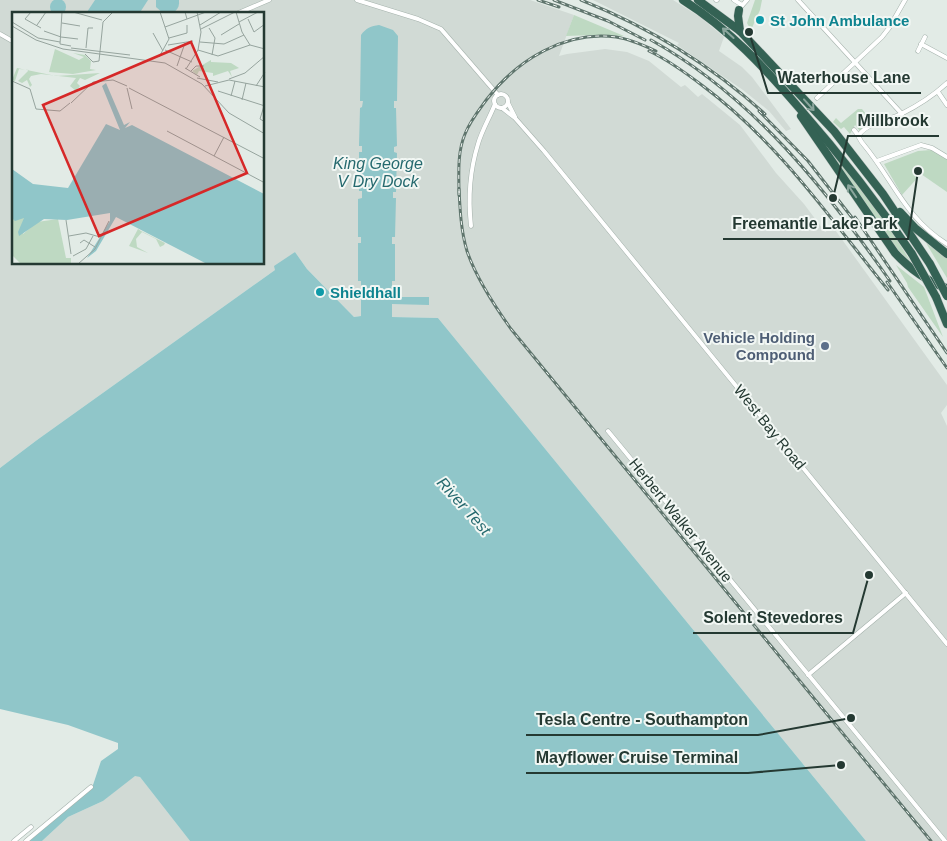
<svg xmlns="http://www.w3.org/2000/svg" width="947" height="841" font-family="Arial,sans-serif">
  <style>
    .built { fill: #d1dad5; fill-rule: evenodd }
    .green { fill: #bed9c2 }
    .water { fill: #90c6c9 }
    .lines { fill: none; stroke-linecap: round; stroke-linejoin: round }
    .street-casing { stroke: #a5b2ac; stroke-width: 5 }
    .highway-casing { stroke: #c2c8c6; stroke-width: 9 }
    .street { stroke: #fff; stroke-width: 4 }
    .highway { stroke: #346254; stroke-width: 8 }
    .rail-casing { stroke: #5f756d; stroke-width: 3 }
    .rail { stroke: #f2f7f4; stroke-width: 1; stroke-dasharray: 4; stroke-linecap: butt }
    .highway-bridge-casing { stroke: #c2c8c6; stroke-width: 9; stroke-linecap: butt }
    .highway-bridge { stroke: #346254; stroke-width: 8 }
    .oneway { stroke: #8aa59c }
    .culture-dot { fill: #0f9aa8; stroke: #f2f7f4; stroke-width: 2 }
    .service-dot { fill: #5c6f8a; stroke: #f2f7f4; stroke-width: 2 }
    .labels { text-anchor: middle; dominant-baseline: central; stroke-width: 4; stroke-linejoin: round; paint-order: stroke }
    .culture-label { font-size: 15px; font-weight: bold; fill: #0d838f; stroke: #f2f7f4; text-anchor: start }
    .service-label { font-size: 15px; font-weight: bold; fill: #4e5e75; stroke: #f2f7f4; text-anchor: end }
    .street-label { font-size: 15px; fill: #243932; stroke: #f2f7f4 }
    .water-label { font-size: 16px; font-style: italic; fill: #25696e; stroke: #f2f7f4 }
    .inset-road { fill: none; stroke: #96a49e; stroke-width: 1 }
    .view { fill: #d62828; fill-opacity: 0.15; stroke: #d62828; stroke-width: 2.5 }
    .inset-edge { fill: none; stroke: #243932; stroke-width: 2.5 }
    .leader { fill: none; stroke: #243932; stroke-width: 2 }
    .callout-dot { fill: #243932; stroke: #f2f7f4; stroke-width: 2 }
    .callout-label { font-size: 16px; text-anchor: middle; font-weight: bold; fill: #243932; stroke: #f2f7f4; stroke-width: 4; stroke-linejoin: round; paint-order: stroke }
  </style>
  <rect width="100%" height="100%" fill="#e2ebe6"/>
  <g class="built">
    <path d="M0,0H530L574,15L559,56L567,54L605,49L627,52L649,61L681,87L685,85L698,97L702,94L740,125L776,173L804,204L825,232L833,227L947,385V405L941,413L947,426V841H866L438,318L391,317L361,302V316L354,317L307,269L295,252L275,270L37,440L0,468ZM14,14H264V264H14Z"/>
    <path d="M593,0H673L700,17L724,37L719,51L742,67L752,77L791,129L786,131L769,111L743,90L677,45L679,43Z"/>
    <path d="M135,775L140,777L190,841H42L68,817L103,801Z"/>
  </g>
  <g class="green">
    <path d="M755,0H762L760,10L751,30L747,23Z"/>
    <path d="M574,15L624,36L594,35L566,36Z"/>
    <path d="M858,109H862L873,123L860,131L855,125L850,134L844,127L841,129L833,122L836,118L841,123Z"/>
    <path d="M827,146L876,207L911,262L897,249L856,191Z"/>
    <path d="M931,150L947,158V192L921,174L902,195L884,164L918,151Z"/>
    <path d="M926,243L947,258V278Z"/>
    <path d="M896,265L924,287L943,337L908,287L907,283Z"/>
  </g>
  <g class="water">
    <circle cx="58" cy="7" r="8"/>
    <path d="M95,0H148L139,14H90L87,12Z"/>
    <path d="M156,0H179C180,10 174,14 164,14L156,7Z"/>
    <path d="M379,25L393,30L398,36L397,101H394V108H396L397,146L394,147V152L397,153L396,192H393V198H396L395,237H392V244H395V281H392V297H429V305L392,304V317L438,318L866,841H190L140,777L135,776L103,801L68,817L42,841H29L92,788L101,761L118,749V743L68,725L0,709V468L37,440L275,270L274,266L295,252L307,269L354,317L361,316V281H358V243H361V237H358V199L362,198V191H359V152H362V146H359L360,108L362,107L363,101H360L361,35C366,28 371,26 379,25Z"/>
  </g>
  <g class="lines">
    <g class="street-casing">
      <g id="street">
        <path d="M357,0L418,19L441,29L498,95"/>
        <path d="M716,0H717"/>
        <path d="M734,0L742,5"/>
        <path d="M798,0L902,114"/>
        <path d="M739,9L747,0"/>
        <path d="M236,14L269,0"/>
        <path d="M0,34L14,42"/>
        <path d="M921,44L947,58"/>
        <path d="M918,51L925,37"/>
        <path d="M938,92L947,105"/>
        <circle cx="501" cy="101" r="7"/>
        <path d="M817,98L882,37L889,28L905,0"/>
        <path d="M508,103L515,117"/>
        <path d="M502,108L515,118L544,151L947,644"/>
        <path d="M854,130C859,135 859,140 864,145C893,180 906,219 947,244"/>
        <path d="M859,135C867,123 889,120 901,114C917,106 934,95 947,83"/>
        <path d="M877,161L921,145L932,148L947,157"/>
        <path d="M471,226C468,199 470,170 478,144C482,130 490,117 495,104"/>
        <path d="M608,431L945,841"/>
        <path d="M808,675L906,593"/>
        <path d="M14,841L31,827"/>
        <path d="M26,841L91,787"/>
      </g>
    </g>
    <g class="highway-casing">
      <g id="highway">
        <path d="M683,0C729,29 765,68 800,109C842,157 877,202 912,254"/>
        <path d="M698,0L740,31L834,131L883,194L930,264"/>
        <path d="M739,10L738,16L740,31"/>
        <path d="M801,116L895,253C909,268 926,281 946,288"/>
        <path d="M900,212L915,228L947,254"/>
        <path d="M936,297L947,324"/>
      </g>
    </g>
    <use href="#street" class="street"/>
    <use href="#highway" class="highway"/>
    <g class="rail-casing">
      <g id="rail">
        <path d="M538,0L559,7"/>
        <path d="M554,0L608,21L645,40"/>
        <path d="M581,0C649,27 711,65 765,114"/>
        <path d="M651,40C752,96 825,188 890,281"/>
        <path d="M649,51C668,60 686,73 703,86C778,142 830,218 888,290"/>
        <path d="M759,111L808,161L857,224"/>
        <path d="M459,189C460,210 461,231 467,251C475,275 496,308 511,329L931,841"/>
        <path d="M459,195C459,174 457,153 465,134C470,121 479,110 487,99C517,60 566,30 616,37C630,39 643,45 656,51"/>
        <path d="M855,217L947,353"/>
        <path d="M887,282L947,368"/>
      </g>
    </g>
    <use href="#rail" class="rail"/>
    <g class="highway-bridge-casing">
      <g id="highway-bridge">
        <path d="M912,254L936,297"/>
        <path d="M930,264L947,296"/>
      </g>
    </g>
    <use href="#highway-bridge" class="highway-bridge"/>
  </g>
  <defs><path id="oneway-shaft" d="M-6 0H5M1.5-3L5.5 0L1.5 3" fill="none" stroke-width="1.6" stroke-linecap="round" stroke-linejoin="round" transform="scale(1.25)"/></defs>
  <g class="oneway">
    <use href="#oneway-shaft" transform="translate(728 33) rotate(-138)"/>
    <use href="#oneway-shaft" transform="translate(809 105) rotate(48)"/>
    <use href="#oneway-shaft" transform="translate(852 191) rotate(-124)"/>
  </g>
  <g class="culture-dot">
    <circle cx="760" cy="20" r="5"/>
    <circle cx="320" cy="292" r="5"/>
  </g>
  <circle class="service-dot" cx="825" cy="346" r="5"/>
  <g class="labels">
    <g class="culture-label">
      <text x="770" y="20">St John Ambulance</text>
      <text x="330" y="292">Shieldhall</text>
    </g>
    <g class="service-label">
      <text x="815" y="337">Vehicle Holding<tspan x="815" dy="17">Compound</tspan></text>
    </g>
    <g class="street-label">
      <text transform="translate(770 427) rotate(51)">West Bay Road</text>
      <text transform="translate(681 520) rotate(51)">Herbert Walker Avenue</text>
    </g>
    <g class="water-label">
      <text x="378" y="163">King George<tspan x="378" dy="18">V Dry Dock</tspan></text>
      <text transform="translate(464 506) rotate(48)">River Test</text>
    </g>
  </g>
  <g transform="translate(12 12)">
    <rect width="252" height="252" fill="#e2ebe6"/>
    <path d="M43,37L67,48L72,45L61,41L73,43L79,49L78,57L84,58L61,62L37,60ZM199,48V50L219,51L227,56L218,59L220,65L216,59L201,64V61L187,59L185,63L180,59ZM5,56L44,64L88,61L73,68L68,66L65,71L68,74L64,79L58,74L64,66L29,62L19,64L17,67L20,73L18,75L15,68L10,71L6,69L17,58L7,57L3,69L0,68ZM0,194L14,201L11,222L25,210L46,207L54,246H59V252H9L0,243ZM126,217L129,219L153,231L152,233L148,235L144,227L130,220L124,227L125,235L136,241L117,234Z" fill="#bed9c2"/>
    <path d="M94,71L112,113L118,110L113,116L120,113L252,182V252H195L104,205L84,239L75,246L98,209V201L55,208L32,207L7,224L6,220L12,206L3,209L0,206V157L21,172L56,176L94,112L108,118L90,74Z" fill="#90c6c9"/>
    <path class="inset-road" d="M19,0L13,7L29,16M50,0L48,32L59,34M61,0L90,8M173,0L175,7L194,0M224,0L230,20L238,33M236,7L242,20L253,12M0,10L26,26L48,30M227,10L246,0M50,11L68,14M25,13L34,0M188,13L209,0M0,14L24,28L51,37L153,51L190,72L217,101L253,122M153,15L175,7M197,16L203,26L200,43M189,17L223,0M32,19L49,25M141,21L151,39M209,23L227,12M49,25L66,27M157,26L175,21V13M188,30L212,32L232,23M156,33L181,29M59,36L118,43M74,36L76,16H81M153,38L180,50M186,38L206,44L238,33L253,37M73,42L81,50L87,49L91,10L101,0M147,45L157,27L148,0M165,54L173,31M173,56L188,65M174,57L186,38L189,20L185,0M179,59L184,54H192M185,66L206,70M217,67L233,61L253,44M217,68L253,75M0,69L18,77L24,97L48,99L58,91M193,74L217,68M244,74L253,60M115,76L120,97M117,76L253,147M206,79L253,94M219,84L223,69M230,88L234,71M59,91L81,70L101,68L115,74M252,94L248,107L253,110M155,119L253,171M202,144L212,125M54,208L59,242M57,224L74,221L88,225M68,231L72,228L83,235M61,244L74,237L81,224M66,252L83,237L97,209"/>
    <path class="view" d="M179,30L235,161L87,224L31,93Z"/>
    <rect width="252" height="252" class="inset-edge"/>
  </g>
  <path class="leader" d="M749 32L768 93H921M833 198L848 136H939M918 171L908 239H723M869 575L853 633H693M851 718L758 735H526M841 765L748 773H526"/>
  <g class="callout-dot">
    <circle cx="749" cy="32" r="5"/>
    <circle cx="833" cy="198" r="5"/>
    <circle cx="918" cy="171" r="5"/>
    <circle cx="869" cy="575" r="5"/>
    <circle cx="851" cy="718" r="5"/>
    <circle cx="841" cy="765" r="5"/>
  </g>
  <g class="callout-label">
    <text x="844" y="83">Waterhouse Lane</text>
    <text x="893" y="126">Millbrook</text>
    <text x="815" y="229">Freemantle Lake Park</text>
    <text x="773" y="623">Solent Stevedores</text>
    <text x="642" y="725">Tesla Centre - Southampton</text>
    <text x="637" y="763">Mayflower Cruise Terminal</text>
  </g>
</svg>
